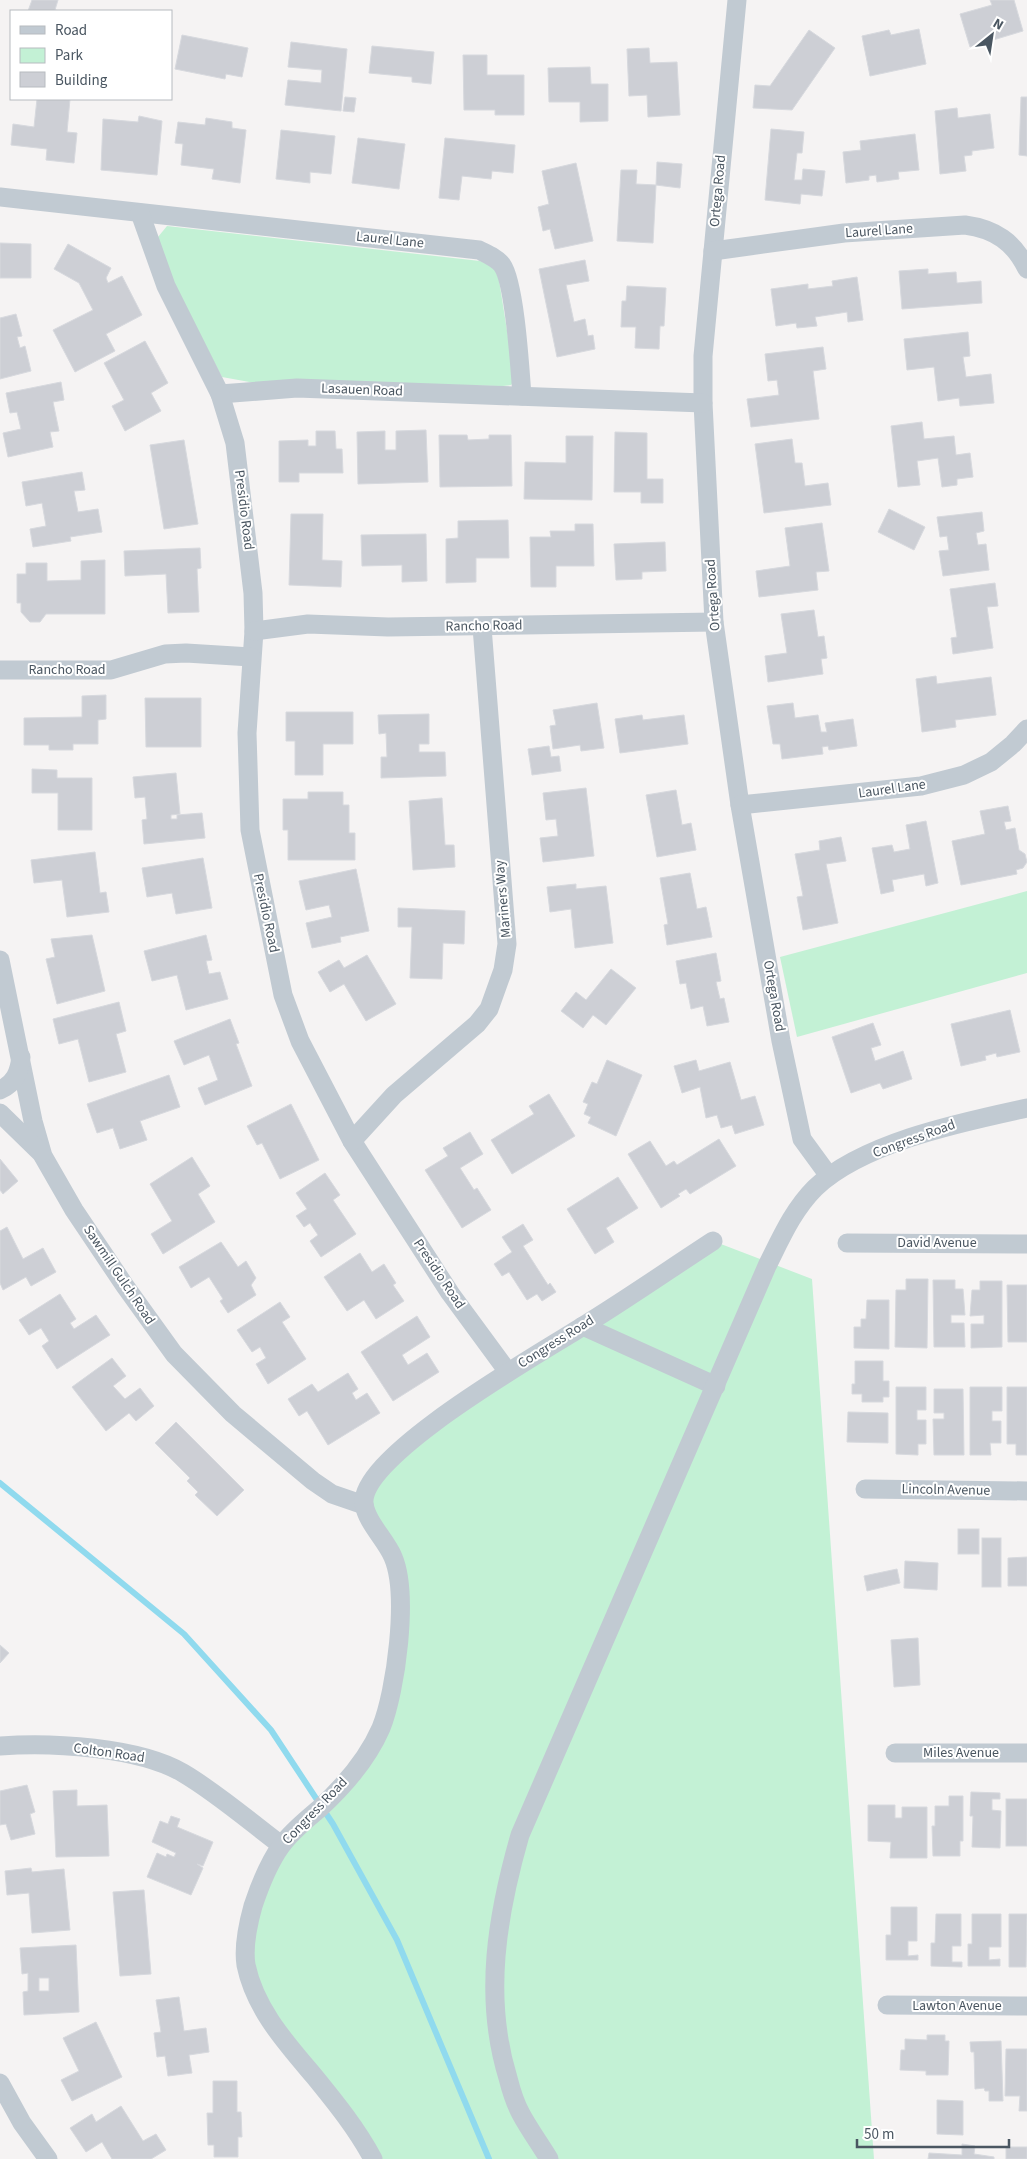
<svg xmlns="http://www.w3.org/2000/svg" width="1027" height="2159" font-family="'Source Sans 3',sans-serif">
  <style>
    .green { fill: #c3f1d5 }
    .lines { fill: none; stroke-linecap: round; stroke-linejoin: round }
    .stream { stroke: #90daee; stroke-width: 6 }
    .building { fill: #cdcfd5; stroke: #d7d9de; fill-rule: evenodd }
    .street { stroke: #c1cad2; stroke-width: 19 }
    .labels { text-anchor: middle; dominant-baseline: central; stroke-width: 4; stroke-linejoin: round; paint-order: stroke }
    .street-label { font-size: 14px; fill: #4a5661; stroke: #fff }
  </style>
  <rect width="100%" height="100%" fill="#f5f3f3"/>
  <g class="green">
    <path d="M167,226L480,261L494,267L499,280L515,381L511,385L503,386L255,383L222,377L166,270L158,237Z"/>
    <path d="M1027,891V973L797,1037L780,957Z"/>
    <path d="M713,1241L812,1279L874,2159H373L280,2036L246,1962L260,1886L372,1746L400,1608L367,1490L401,1448Z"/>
  </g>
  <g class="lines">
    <path class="stream" d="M0,1483L184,1634L271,1730L333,1824L397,1940L489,2159"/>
  </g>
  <g class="building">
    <path d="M32,0H58L55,10L60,11H28Z"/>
    <path d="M990,0H1014L1023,31L970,47L960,14L992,5Z"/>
    <path d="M919,29L926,64L870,76L862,36L889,30L891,35Z"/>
    <path d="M809,30L835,48L792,110L753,108L755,85L770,86Z"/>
    <path d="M182,35L248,48L242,77L226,74L225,79L175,69Z"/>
    <path d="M291,42L347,49L341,111L285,105L288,80L321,83L322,70L288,67Z"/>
    <path d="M372,46L434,52L431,84L412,82V77L369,73Z"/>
    <path d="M649,48L650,63L677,62L680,115L648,117L647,95L629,96L627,49Z"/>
    <path d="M463,55H487V75H524V115H495V110H464Z"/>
    <path d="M590,67L591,84H608V121L580,122V102H549L548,68Z"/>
    <path d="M345,97L356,98L354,112L343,111Z"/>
    <path d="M1021,97H1027V156L1019,155Z"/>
    <path d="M37,99H70L67,132L77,133L74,163L46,160L47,149L11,145L13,124L34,127Z"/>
    <path d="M957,108L958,118L990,114L994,148L972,151V155L964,156L966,171L940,174L935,111Z"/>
    <path d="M139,116L162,121L157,175L101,170L103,119L138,122Z"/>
    <path d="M206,118L232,122V128L246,130L240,183L212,179L214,169L181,165L183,144L175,143L178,122L205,125Z"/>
    <path d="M771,129L804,132L802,153H797L794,180H802L803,169L825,171L822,196L801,194L800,204L765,200Z"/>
    <path d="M281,130L335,136L331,174L310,172V183L276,179Z"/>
    <path d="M915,134L919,170L898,172L899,179L877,182L876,175L869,176V180L846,183L843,152L861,150L860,141Z"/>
    <path d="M358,138L405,144L399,189L352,183Z"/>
    <path d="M445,138L515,145L513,173L492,171L491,179L462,176L459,200L439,198Z"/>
    <path d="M657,162L682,164L680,188L656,185Z"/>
    <path d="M576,163L593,241L555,249L550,229L543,231L538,207L549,204L542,171Z"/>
    <path d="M621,170H637L636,184L656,185L653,243L617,241Z"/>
    <path d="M0,243L31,244V278H0Z"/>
    <path d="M68,244L111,268L106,278L108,283L122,276L142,315L106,334L115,351L75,372L53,330L93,310L79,283L54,269Z"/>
    <path d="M585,260L589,281L566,285L574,322L585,319L588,336L593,335L595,349L557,357L539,269Z"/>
    <path d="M928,269V274L956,272L957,283L981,281L982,303L902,309L899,271Z"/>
    <path d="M857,277L863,320L848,322L847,312L815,317L817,326L797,328L796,323L776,326L771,289L808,284V289L833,286L832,281Z"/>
    <path d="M627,286L666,288L664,326H660L659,349L635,348L636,327H621L622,301H626Z"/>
    <path d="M16,314L22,336L17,337L20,348L25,346L31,371L0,379V318Z"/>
    <path d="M968,332L970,356L963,357L966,377L991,374L994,403L960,406L959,398L938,401L934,367L907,370L904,339Z"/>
    <path d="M145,341L168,383L151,393L161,411L125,431L112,406L124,400L104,363Z"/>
    <path d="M823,347L826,369L813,371L819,419L751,427L747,399L779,395L777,380L768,381L765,354Z"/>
    <path d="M61,382L64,400L53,402L59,431L50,432L53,447L8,457L3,433L21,429L17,412L10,413L6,393Z"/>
    <path d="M922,422L924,439L954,436L956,455L970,453L973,477L957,479V485L942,487L938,458L917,461L920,485L898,487L891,426Z"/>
    <path d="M426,430L428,482L358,484L357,432L385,431V450H396V431Z"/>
    <path d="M316,431H335L336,449H342L343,473H299V482H279V441L308,440V446H316Z"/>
    <path d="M615,432L647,433V479H663V503H641V492H614Z"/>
    <path d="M439,435H467L468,440L489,439V435H511L512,486L440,487Z"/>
    <path d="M566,436H593L592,500L524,499L525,462L566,463Z"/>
    <path d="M792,439L795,463H802L805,486L828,483L831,505L764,513L755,444Z"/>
    <path d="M184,440L198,524L164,529L150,445Z"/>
    <path d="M82,472L85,490L74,491L78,512L98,509L102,532L70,537L71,541L33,547L30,529L46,526L42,503L26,506L22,482Z"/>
    <path d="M889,509L925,527L914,550L878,532Z"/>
    <path d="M982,512L984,531L976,533L978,545L986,544L989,570L943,576L939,551L949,550L947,536L940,537L937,517Z"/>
    <path d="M291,514H323L322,560L342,561L341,587L289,585Z"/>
    <path d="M508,520L509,558H476V582L446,583V539L458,538V521Z"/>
    <path d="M822,523L829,571L816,572L818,590L759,597L756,571L790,566L785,528Z"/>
    <path d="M575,524H593L594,566H556V587H531L530,537H551L550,531H575Z"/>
    <path d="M426,534L427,581L402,582V565L362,566L361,535Z"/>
    <path d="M665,542L666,571L642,572V579L616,580L614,544Z"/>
    <path d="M200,548L201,568L197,569L199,612L168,613L166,574L125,576L124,551Z"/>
    <path d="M105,560V614H46L40,622H30L21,612V603H17V574H26V563H47V581L81,580V561Z"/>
    <path d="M995,583L998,606L987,607L993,648L953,654L951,638L957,637L950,589Z"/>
    <path d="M814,610L818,637L824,636L827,658L821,659L823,674L768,682L765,656L787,653L781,614Z"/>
    <path d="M936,676L937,684L991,677L996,715L955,720L956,727L922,732L916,679Z"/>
    <path d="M106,695V719L98,720V744H73V750H49V745H24V718L82,717V696Z"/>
    <path d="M145,698H201V747H146Z"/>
    <path d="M597,703L604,748L581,751L580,745L553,749L550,726L556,725L553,710Z"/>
    <path d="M793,703L795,718L818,715L821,732H827L825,723L853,719L857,746L829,750L828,746L822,747L823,754L782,759L780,744H773L767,706Z"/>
    <path d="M286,712H353V744H323V775H295V741H286Z"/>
    <path d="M429,714V744H419V752H445L446,776L381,778V757H387L386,733L379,734L378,715Z"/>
    <path d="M642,715L643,720L684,715L688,744L620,753L615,719Z"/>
    <path d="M549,746L551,757L559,756L561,771L532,775L528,749Z"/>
    <path d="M32,769L57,770V778H92V830H58V793H32Z"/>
    <path d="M176,773L180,814L171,815V819H177V815L202,813L205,838L144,844L142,820L147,819L145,797L135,798L133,777Z"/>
    <path d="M586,788L594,856L543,862L540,838L558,836L556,819L546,820L543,793Z"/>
    <path d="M676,790L682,825L691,823L696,850L657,857L646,795Z"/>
    <path d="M308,792H343V805H349V833H355V860H288V830H283V799H308Z"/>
    <path d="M442,798L445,845H454L455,867L413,870L409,801Z"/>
    <path d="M1008,806L1011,821L1004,822L1006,830L1015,828L1019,850L1025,854L1027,862L1023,868L1016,870L1017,874L961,885L952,841L985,834L980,811Z"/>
    <path d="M926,821L938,883L926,886L924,874L892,880L894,891L881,894L872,848L892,845L894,852L910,849L906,825Z"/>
    <path d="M841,837L846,861L826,864L838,923L803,930L797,897L803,896L795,854L820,850L819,841Z"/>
    <path d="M95,852L100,893L106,892L109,912L67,917L62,880L34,883L31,860Z"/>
    <path d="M203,858L212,908L176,914L172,893L147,897L142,868Z"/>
    <path d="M356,869L369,931L340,937L341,942L312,948L306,923L332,917L329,905L306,910L299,881Z"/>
    <path d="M690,873L697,909L706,907L712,937L667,945L664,925L668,924L660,878Z"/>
    <path d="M576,884V889L606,886L613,943L575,948L571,909L550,912L547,887Z"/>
    <path d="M398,908L465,911L464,944L443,943L442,979L410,978L412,927H398Z"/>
    <path d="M92,935L105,991L57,1004L46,959L55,957L51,939Z"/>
    <path d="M206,935L212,960L206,961L209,974L220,972L228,999L186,1010L177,975L152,981L144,951Z"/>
    <path d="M716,953L721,981L716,982L720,999L724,998L729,1022L707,1026L703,1006L691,1009L686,983L680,984L676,961Z"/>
    <path d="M367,955L396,1004L366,1021L344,984L330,992L318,972L339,960L344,968Z"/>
    <path d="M611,969L636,988L606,1025L593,1015L583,1028L561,1011L576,992L586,1000Z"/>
    <path d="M119,1002L126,1031L116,1034L126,1072L89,1082L78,1039L59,1044L53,1019Z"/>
    <path d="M1010,1010L1020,1052L997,1057L996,1053L985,1056L986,1060L961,1066L951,1024Z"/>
    <path d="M230,1019L239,1043L236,1044L252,1086L205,1105L198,1088L218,1080L209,1055L184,1065L174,1041Z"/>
    <path d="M873,1023L881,1045L871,1048L875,1061L903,1051L912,1079L883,1089L880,1083L851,1093L832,1037Z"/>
    <path d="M607,1060L642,1075L616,1136L588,1123L591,1117L584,1114L588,1104L583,1102L592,1082L597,1084Z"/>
    <path d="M696,1060L699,1071L730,1062L741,1100L755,1096L764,1125L735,1134L732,1125L721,1128L717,1115L706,1118L700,1087L682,1093L674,1066Z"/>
    <path d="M169,1075L180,1107L140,1121L147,1140L120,1149L113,1128L97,1133L87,1104Z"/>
    <path d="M549,1094L575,1136L512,1174L491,1140L534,1114L529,1106Z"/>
    <path d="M291,1104L319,1160L280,1179L262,1143L257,1145L247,1126Z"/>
    <path d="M470,1132L483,1154L460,1168L474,1190L477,1188L491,1210L462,1228L425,1170L448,1156L443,1148Z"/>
    <path d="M719,1139L736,1166L690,1194L686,1189L678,1194L680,1196L661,1208L628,1154L650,1141L666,1166L674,1161L677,1165Z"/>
    <path d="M192,1157L210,1186L198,1194L215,1222L163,1254L151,1234L172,1221L150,1184Z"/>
    <path d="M0,1159L18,1181L3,1194L0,1190Z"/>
    <path d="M325,1173L340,1195L333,1200L356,1234L321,1257L310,1241L318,1235L310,1223L304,1227L296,1216L307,1209L296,1193Z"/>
    <path d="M618,1177L638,1208L606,1228L614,1242L595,1254L567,1209Z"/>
    <path d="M523,1224L533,1240L523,1246L548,1285L550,1283L556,1292L542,1301L537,1294L527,1300L509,1272L502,1276L494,1264L512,1252L502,1237Z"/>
    <path d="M7,1227L23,1259L43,1248L56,1272L31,1286L26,1277L3,1290L0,1283V1231Z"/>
    <path d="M221,1242L238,1267L246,1261L256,1278L251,1285L256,1295L228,1313L220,1301L223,1299L209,1277L191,1288L179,1267Z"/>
    <path d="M360,1253L372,1272L384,1264L396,1283L393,1285L404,1301L376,1319L364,1300L347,1311L324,1277Z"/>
    <path d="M906,1279H928L927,1348L895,1347L896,1290H906Z"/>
    <path d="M933,1280H955V1289H963L965,1315H951V1323H964L965,1347H934Z"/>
    <path d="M980,1281H1002V1347L971,1348V1324H984V1315L970,1316L972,1290H980Z"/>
    <path d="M1007,1285H1027V1342H1008Z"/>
    <path d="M60,1294L76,1319L70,1323L74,1329L96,1315L110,1335L57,1369L42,1346L49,1341L41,1328L29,1335L19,1320Z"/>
    <path d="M867,1300H889V1349L854,1348V1327H861V1319H866Z"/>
    <path d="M280,1302L290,1317L282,1322L306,1359L268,1384L256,1364L266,1358L260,1347L252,1352L237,1330Z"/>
    <path d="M417,1316L430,1337L402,1355L408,1365L427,1353L439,1372L393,1401L361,1352Z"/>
    <path d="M112,1358L126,1376L113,1386L125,1399L140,1388L154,1406L136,1421L129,1413L106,1431L72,1387Z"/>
    <path d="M855,1361H883V1381H889V1397H883V1402H862V1394H852V1384H855Z"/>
    <path d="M348,1373L358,1389L352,1393L356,1400L367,1393L380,1413L328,1445L307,1411L299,1416L288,1399L312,1384L318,1392Z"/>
    <path d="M896,1387H926V1410H917V1420H926V1444H918V1455L896,1454Z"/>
    <path d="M970,1387H1002V1411H992V1421H1001V1443H990L991,1455H970Z"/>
    <path d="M1007,1387H1027V1455H1016V1444H1007Z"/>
    <path d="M934,1389H963L964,1455H934L933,1419H944V1413H934Z"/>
    <path d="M848,1412L888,1413V1443L847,1442Z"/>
    <path d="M176,1422L244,1490L217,1516L195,1495L198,1492L187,1481L190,1478L155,1443Z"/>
    <rect x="958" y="1529" width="21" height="25"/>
    <rect x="982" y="1538" width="19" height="49"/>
    <path d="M1027,1557V1586H1008V1558Z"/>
    <path d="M905,1561L938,1563L937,1590L904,1588Z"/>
    <path d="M897,1569L900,1583L867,1591L864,1576Z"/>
    <path d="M918,1638L920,1685L894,1687L891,1640Z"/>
    <path d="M0,1645L9,1653L0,1663Z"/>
    <path d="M27,1785L35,1812L30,1814L35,1834L11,1840L6,1824L0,1825V1791Z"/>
    <path d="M77,1790V1806L107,1805L109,1856L56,1857L53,1791Z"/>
    <path d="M971,1792L1000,1793V1799H992V1810L1001,1811L1000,1848L972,1847L973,1816H970Z"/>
    <path d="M949,1796H963V1841H960V1856H933L932,1826H935V1806H949Z"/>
    <rect x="1006" y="1799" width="21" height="47"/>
    <path d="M868,1805H895V1818H902V1807H927V1858H890L891,1842L868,1841Z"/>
    <path d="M171,1816L180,1819L177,1827L213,1842L203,1866L197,1864L203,1868L191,1895L147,1877L157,1853L166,1857L167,1854L174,1857L176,1853L152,1842L160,1821L168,1824Z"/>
    <path d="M31,1868L32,1872L64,1869L70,1930L32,1933L29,1893L7,1895L5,1871Z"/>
    <path d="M144,1890L151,1974L120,1976L113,1892Z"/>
    <path d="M891,1907H917V1941H908V1956L918,1955V1960H886V1935H891Z"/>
    <path d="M936,1914H961V1946H952V1962H962V1967L931,1966V1943H935Z"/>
    <path d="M972,1914H1001V1947H989V1960L1000,1959V1966H968V1944H972Z"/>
    <path d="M1009,1914H1027L1026,1967H1009Z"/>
    <path d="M76,1945L79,2012L24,2015L23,1992L28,1991V1973L22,1974L20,1948ZM39,1978H49V1991H39Z"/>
    <path d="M179,1997L184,2031L206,2028L209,2052L189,2055L192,2073L168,2076L165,2056L157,2057L154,2033L161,2032L156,2000Z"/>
    <path d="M96,2022L122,2077L72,2101L61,2080L79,2071L63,2038Z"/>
    <path d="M927,2035H945V2041H949L948,2075H926V2071L900,2070L901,2050H905V2039L927,2040Z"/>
    <path d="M1001,2041L1003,2101H989V2091H985L984,2088L975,2089L974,2052H971L970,2042Z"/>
    <path d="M1006,2049H1027V2111H1019L1020,2096H1005Z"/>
    <path d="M213,2081H237V2112H241L242,2137H238V2157H214V2145H208L207,2113H213Z"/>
    <path d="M937,2100L963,2101V2135L937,2134Z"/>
    <path d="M121,2106L143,2141L156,2134L166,2150L151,2159H112L102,2142L86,2152L70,2128L92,2114L96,2122Z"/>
    <path d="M962,2144L975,2146L974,2154L994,2157V2159H928L929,2153L962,2155Z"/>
    <rect x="1006" y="2147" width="21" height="12"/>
  </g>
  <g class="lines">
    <g class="street">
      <path d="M737,0L703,356V403L714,622L740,805L781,1041L802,1139L829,1176"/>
      <path d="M0,197L479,250C487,254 497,258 502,265C515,283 520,370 522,396"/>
      <path d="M140,213L166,286L220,394L297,388L703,403"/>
      <path d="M713,251L844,233L965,225C995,229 1014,242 1027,269"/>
      <path d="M220,394L235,443L253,593L254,631L247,733L250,830L283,995L300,1041L352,1141L450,1293L508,1372"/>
      <path d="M254,631L308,624L388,627L714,622"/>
      <path d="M0,670H111L165,654L186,653L251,657"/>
      <path d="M740,805L921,786L964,775L991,762L1013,744L1027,729"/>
      <path d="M0,960L33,1121L43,1156L74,1210L125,1286L174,1354L233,1414L313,1481L332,1494L364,1505"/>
      <path d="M0,1090C15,1083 19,1073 21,1057"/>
      <path d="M0,1113L42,1154"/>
      <path d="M352,1141L394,1095L477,1024L489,1009L503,970L507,944L482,627"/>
      <path d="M847,1243L1027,1244"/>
      <path d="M583,1326L716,1386"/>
      <path d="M865,1489L1027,1491"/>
      <path d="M0,1746C51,1742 139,1747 183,1773C217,1793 249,1821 281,1845"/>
      <path d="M895,1753H1027"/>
      <path d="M887,2005L1027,2006"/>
      <path d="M0,2083L22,2123L48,2159"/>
      <path d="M373,2159C357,2129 336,2103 314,2076C286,2043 255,2009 246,1965C243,1946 248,1924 253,1906C260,1885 268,1864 281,1846C291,1832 306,1820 319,1809C343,1787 368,1758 381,1728C396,1691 409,1594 393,1557C386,1540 367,1523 364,1504C359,1455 543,1352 583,1326C627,1299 670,1269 713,1241"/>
      <path d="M549,2159C540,2144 529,2129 521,2114C515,2103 511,2090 508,2078C483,1997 497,1915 520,1835L767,1266C781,1238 793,1210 815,1188C863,1142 963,1122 1027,1108"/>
    </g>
  </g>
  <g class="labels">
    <g class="street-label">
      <text transform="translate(718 191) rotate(-85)">Ortega Road</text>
      <text transform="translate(879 231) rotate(-4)">Laurel Lane</text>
      <text transform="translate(390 240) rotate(6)">Laurel Lane</text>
      <text transform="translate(362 390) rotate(2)">Lasauen Road</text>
      <text transform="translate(244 510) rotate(83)">Presidio Road</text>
      <text transform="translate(713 595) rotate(-94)">Ortega Road</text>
      <text transform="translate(484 626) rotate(-1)">Rancho Road</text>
      <text x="67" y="670">Rancho Road</text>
      <text transform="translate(892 789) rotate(-8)">Laurel Lane</text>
      <text transform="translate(503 899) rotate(-95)">Mariners Way</text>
      <text transform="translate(266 913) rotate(78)">Presidio Road</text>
      <text transform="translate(774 996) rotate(80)">Ortega Road</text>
      <text transform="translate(914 1139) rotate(-20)">Congress Road</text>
      <text x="937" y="1243">David Avenue</text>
      <text transform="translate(439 1274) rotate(56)">Presidio Road</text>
      <text transform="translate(119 1275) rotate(56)">Sawmill Gulch Road</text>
      <text transform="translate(556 1342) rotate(-32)">Congress Road</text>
      <text transform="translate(946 1490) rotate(1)">Lincoln Avenue</text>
      <text transform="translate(109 1753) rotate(8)">Colton Road</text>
      <text x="961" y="1753">Miles Avenue</text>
      <text transform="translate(315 1811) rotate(-46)">Congress Road</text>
      <text x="957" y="2006">Lawton Avenue</text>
    </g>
  </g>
  <rect x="10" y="10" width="162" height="90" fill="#ffffff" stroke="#b7bbc0"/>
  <rect x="20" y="26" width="25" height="8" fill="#c1cad2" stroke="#b7bbc0"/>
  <text x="55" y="35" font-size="15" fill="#4a5661">Road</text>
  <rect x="20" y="48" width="25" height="15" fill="#c3f1d5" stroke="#b7bbc0"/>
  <text x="55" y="60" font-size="15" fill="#4a5661">Park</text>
  <rect x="20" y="72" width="25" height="15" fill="#cdcfd5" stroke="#b7bbc0"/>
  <text x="55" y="85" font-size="15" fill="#4a5661">Building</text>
  <g transform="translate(992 35) rotate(30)" stroke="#ffffff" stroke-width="4" paint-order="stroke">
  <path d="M0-4L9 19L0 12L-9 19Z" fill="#4a5661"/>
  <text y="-8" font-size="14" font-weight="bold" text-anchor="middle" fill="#4a5661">N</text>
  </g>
  <path d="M857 2139v8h152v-8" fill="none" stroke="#4a5661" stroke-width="2.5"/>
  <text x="864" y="2139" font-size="15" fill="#4a5661" stroke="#ffffff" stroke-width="4" paint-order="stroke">50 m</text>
</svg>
